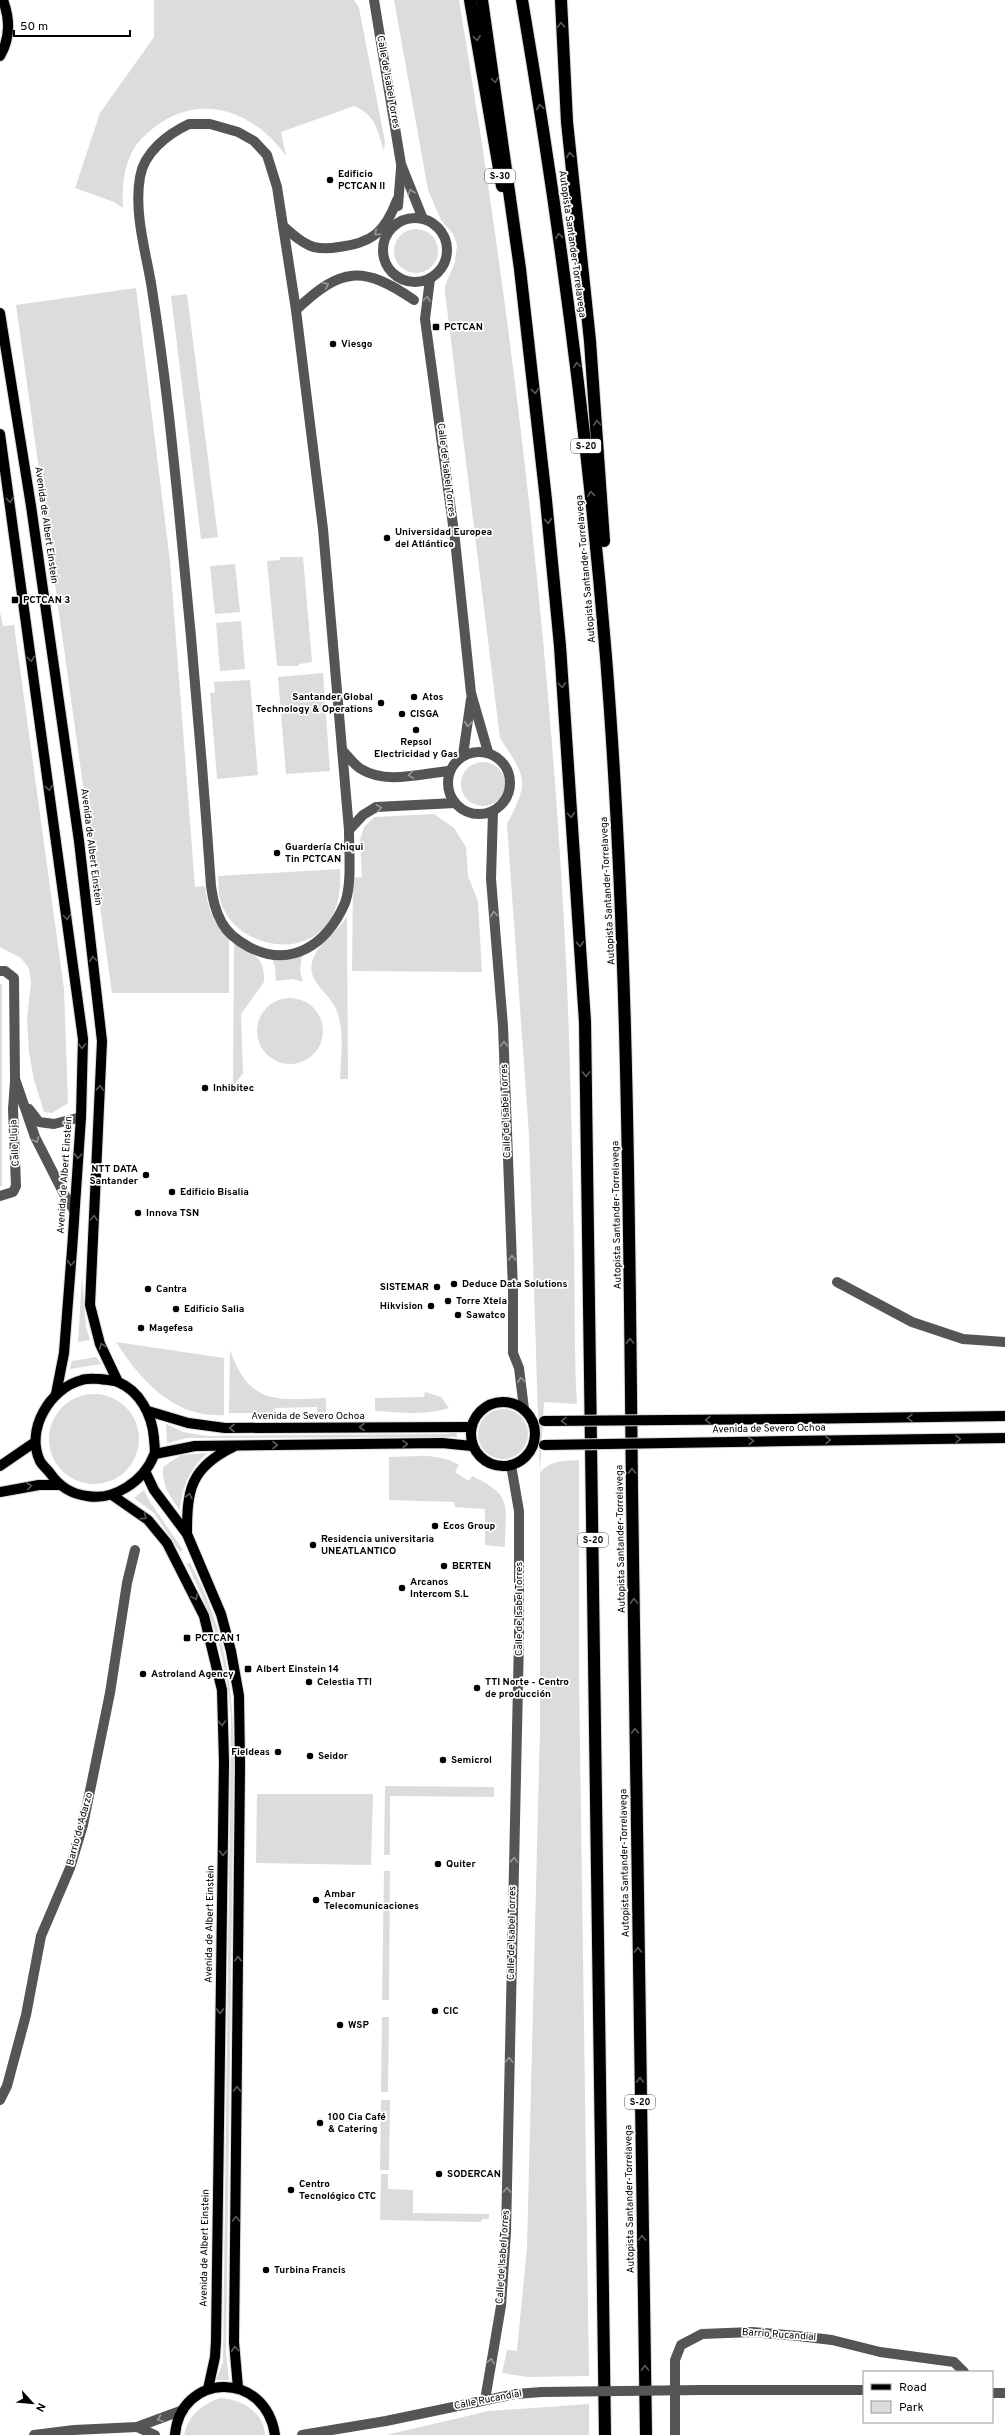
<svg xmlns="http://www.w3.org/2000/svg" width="1005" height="2435" font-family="Overpass,sans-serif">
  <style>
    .green { fill: #dcdcdc }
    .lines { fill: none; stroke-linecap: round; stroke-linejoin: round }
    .major-casing { stroke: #dbdbdb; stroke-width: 12 }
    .highway-casing { stroke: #dbdbdb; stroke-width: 14 }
    .minor { stroke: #555; stroke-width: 10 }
    .major { stroke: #000; stroke-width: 10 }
    .highway { stroke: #000; stroke-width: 12 }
    .major-bridge-casing { stroke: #dbdbdb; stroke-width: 12; stroke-linecap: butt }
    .minor-bridge { stroke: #555; stroke-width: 10 }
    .major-bridge { stroke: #000; stroke-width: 10 }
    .oneway { stroke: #595959 }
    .oneway2 { stroke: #999 }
    .poi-dot { fill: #000; stroke: #fff; stroke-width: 1.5 }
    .labels { text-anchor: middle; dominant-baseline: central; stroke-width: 3.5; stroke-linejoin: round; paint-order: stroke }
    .shield { fill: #fff; stroke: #4c4c4c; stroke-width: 1 }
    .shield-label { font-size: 9px; font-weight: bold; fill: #000 }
    .street-label { font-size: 10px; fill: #000; stroke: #fff }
    .poi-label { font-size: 10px; font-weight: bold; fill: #000; stroke: #fff; text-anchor: start }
  </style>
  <rect width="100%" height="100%" fill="#fff"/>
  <g class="green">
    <path d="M154,0H354L359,8L385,142L384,151C377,130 376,115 354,106L281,132L286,156C257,115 208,93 162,122C151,129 138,140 132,152C123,170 122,188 123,208L114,202L75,188L100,113L154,37Z"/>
    <path d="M394,0H459C510,306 547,613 564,922C570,1031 572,1140 574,1249C575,1301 574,1353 577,1404L544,1402L540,1473C550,1460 563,1461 579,1460V1675L589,2376L527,2377L502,2373L507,2350L517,2351L527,2247L540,1727V1476L529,1135L507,824C530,780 526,778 500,738L445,292V286L455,262L457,245L453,234L441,220L428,190Z"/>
    <circle cx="416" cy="251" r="22"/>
    <path d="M136,288L170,561L195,887L205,886C208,909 213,923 229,939V993H112L16,305Z"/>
    <path d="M187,294L218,537L201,539L171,296Z"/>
    <path d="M280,557H303L312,662L299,664V666H277L267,561L280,560Z"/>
    <path d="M235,564L240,612L215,614L210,566Z"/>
    <path d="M0,612L3,626L14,625L64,989L68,1103L52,1113L44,1112L34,1080L29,1052L27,1018L31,983L29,968L21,958L0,947Z"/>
    <path d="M241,621L245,669L220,671L216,623Z"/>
    <path d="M323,673L330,771L286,774L278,677Z"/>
    <path d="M250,680L258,775L217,779L210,693L215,692L214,682Z"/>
    <circle cx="483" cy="784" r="22"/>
    <path d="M434,814L454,828L466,847L468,876L478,901L482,972L352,971L353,878L362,877L360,840L364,827L369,822L375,817Z"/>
    <path d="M340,869C341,887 339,907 329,922C301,961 236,946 221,903C218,895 219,884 218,876Z"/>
    <path d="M347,916L348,1079H340C341,1057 345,1029 336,1009C328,991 305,981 313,959C319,942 338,932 347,916Z"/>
    <path d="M234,943C253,956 265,955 264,982L241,1014L243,1073L233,1087Z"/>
    <path d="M302,956L300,971L303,982L293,979L276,981L275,967L272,958L282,960Z"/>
    <rect x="0" y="984" width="2" height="202"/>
    <circle cx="290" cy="1031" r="33"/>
    <path d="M82,1278L86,1327L90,1340L78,1342Z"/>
    <path d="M116,1342L224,1358V1415C175,1419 140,1380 116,1342Z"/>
    <path d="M230,1350C249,1405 276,1400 326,1398V1412L317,1413V1407L275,1408L274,1413H229Z"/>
    <path d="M96,1357L101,1364L70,1369L72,1361Z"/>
    <path d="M425,1392L441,1397L449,1408C427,1416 397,1412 375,1411V1398L424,1397Z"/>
    <circle cx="94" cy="1439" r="45"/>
    <circle cx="503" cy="1434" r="25"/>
    <path d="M166,1424L183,1432L206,1436L446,1434L457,1432V1437L187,1438L167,1443Z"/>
    <path d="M207,1453C190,1469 182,1486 180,1510C169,1496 162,1485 163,1467L181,1455Z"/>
    <path d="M389,1457C411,1457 439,1452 459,1465L455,1472L469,1481L472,1476C514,1496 505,1504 505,1547L485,1545V1509L455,1507L454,1502L389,1500Z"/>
    <path d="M144,1490L150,1502L183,1550L180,1552L154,1513L134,1498Z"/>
    <path d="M190,1563C226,1630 233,1686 234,1761L226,2354L229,2380H216L223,2362L231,1715C226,1657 213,1616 187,1564Z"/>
    <path d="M385,1786L494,1787V1797L390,1796V1855H384Z"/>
    <path d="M257,1794H373L371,1865L256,1863Z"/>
    <path d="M384,1871H390L389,2000H382Z"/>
    <path d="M382,2017H389L388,2092H381Z"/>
    <path d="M381,2100H390L389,2170H380Z"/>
    <path d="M381,2174H388V2189L413,2190V2213L489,2214V2219H482L481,2222L380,2220Z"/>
    <path d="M220,2398C241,2399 264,2412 265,2435H184C189,2415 201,2405 220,2398Z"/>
    <path d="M589,2404V2435H386L489,2411Z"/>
  </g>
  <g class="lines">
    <g class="major-casing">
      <g id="major">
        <path d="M0,56C10,39 10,19 3,0"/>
        <path d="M0,313L31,506L79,841L102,1041L90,1305L100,1344L118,1382"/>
        <path d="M0,434L83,1039L81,1117L72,1250L64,1353L56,1394"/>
        <path d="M100,1379C106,1380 113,1380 118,1382C140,1391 152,1415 154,1438C154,1443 156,1451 154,1455C144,1481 114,1501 87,1496C70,1494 59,1486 50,1473C47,1469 42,1465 40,1461C25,1430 50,1388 82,1380C87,1378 94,1379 100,1379Z"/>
        <circle cx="503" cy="1434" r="32"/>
        <path d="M148,1411L188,1423L225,1428L471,1427"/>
        <path d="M789,1419L1005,1416"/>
        <path d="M789,1441L1005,1438"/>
        <path d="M155,1454L195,1446L442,1443L472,1446"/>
        <path d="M0,1466L35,1442"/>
        <path d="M145,1471L154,1490L187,1534L221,1614L231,1651L239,1696L240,1766L234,2342L238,2388"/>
        <path d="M0,1492L39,1485H59"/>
        <path d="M112,1495L148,1520L167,1543L204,1616L222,1690L224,1762L216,2341L215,2357L208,2389"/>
        <path d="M187,1534C187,1490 190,1468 233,1447"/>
        <path d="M175,2435C180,2373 265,2369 275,2435"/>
      </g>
    </g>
    <g class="highway-casing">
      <g id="highway">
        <path d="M470,0L502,186"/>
        <path d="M482,0L520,269L546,500L560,646L585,1022L605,2435"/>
        <path d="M522,0C559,218 588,436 606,657C628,934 629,1212 632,1490C636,1805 640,2120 646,2435"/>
        <path d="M561,0L567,122L590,341L604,541"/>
      </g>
    </g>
    <g class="minor">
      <path d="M374,0L401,164L423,219"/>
      <path d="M189,124H210L238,132L254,141L267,155L277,187L296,310L323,529L349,830C349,851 352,884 345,903C327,944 292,969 249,947C238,941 228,934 222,923C215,911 213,899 211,886C200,729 186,572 169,416C164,372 158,327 151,283C145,249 134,212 140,177C144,152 168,134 189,124Z"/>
      <path d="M398,206L401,168"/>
      <circle cx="415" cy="250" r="32"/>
      <path d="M283,226C290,232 297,239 305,243C314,249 328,249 339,247C372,243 385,232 397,200"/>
      <path d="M430,279L425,319L455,540L471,693L488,752"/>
      <path d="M296,310C341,267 363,265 414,300"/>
      <path d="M342,750C348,756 354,765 361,769C387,785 422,773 450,771"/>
      <circle cx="479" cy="783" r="31"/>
      <path d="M463,755L471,699"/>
      <path d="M493,811L491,879L503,1026L513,1290V1353L519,1368L524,1409"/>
      <path d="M349,830L363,815L376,807L455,803"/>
      <path d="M0,971H5L14,978L15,1079L35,1137L65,1196L74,1210"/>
      <path d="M29,1109L39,1122L54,1124L81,1117"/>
      <path d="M0,1196L13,1192L16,1186L13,1109L15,1081"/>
      <path d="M837,1282L912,1322L963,1339L1005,1342"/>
      <path d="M0,2100L7,2086L26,2015L41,1936L70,1868L83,1825L110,1693L127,1583L135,1550"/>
      <path d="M701,2390H864"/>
      <path d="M992,2393H1005"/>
      <path d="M485,2400L501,2306L506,2232L519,1639V1511L511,1465"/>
      <path d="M137,2427L155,2435"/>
      <path d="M34,2435L74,2430L137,2427L183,2410"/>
      <path d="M302,2435L386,2421L515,2394L542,2392"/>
      <path d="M675,2435V2360L681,2345L702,2334L752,2332L798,2336L832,2340L880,2352L954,2362L964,2372"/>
    </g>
    <use href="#major" class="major"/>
    <use href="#highway" class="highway"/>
    <g class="major-bridge-casing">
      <g id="major-bridge">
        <path d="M544,1421L789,1419"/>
        <path d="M544,1445L789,1441"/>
      </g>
    </g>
    <path class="minor-bridge" d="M542,2392L701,2390"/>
    <use href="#major-bridge" class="major-bridge"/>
  </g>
  <defs><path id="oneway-chevron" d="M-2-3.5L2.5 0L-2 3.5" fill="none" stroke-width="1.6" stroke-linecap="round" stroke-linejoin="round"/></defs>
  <g class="oneway">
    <use href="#oneway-chevron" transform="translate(561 25) rotate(-92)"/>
    <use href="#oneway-chevron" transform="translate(477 38) rotate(81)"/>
    <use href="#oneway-chevron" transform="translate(495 80) rotate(82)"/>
    <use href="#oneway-chevron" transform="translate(540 107) rotate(-99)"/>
    <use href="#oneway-chevron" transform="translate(570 155) rotate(-95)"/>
    <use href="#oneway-chevron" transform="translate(559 236) rotate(-98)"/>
    <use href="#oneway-chevron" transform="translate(577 365) rotate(-97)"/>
    <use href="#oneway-chevron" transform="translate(535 391) rotate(84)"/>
    <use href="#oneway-chevron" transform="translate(597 423) rotate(-95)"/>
    <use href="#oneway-chevron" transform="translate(591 494) rotate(-96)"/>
    <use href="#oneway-chevron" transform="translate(10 500) rotate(82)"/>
    <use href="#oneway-chevron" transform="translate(548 521) rotate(85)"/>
    <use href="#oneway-chevron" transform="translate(31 659) rotate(82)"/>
    <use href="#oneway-chevron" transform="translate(562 685) rotate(86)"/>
    <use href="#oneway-chevron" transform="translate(49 788) rotate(82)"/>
    <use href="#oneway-chevron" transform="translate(571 815) rotate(86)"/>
    <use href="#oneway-chevron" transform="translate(67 917) rotate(82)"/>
    <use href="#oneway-chevron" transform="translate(580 944) rotate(86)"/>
    <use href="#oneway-chevron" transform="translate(93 959) rotate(-97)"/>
    <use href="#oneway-chevron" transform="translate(82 1046) rotate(91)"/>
    <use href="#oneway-chevron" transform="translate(586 1074) rotate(89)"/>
    <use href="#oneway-chevron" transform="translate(100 1088) rotate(-87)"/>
    <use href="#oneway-chevron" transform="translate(78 1156) rotate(94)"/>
    <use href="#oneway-chevron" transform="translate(94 1218) rotate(-87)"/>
    <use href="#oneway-chevron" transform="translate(71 1263) rotate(95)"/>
    <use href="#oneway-chevron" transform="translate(630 1341) rotate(-91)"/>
    <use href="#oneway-chevron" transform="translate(102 1346) rotate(-112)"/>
    <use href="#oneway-chevron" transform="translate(910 1418) rotate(179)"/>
    <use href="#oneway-chevron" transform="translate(708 1420) rotate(179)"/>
    <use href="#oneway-chevron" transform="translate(564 1421) rotate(179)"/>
    <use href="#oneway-chevron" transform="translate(362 1427) rotate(180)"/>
    <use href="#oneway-chevron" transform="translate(232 1428) rotate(180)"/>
    <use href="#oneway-chevron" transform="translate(958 1439) rotate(-1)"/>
    <use href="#oneway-chevron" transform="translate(828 1440) rotate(-1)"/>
    <use href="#oneway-chevron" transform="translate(751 1441) rotate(-1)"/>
    <use href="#oneway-chevron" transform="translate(405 1444) rotate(-2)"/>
    <use href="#oneway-chevron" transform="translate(275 1445)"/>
    <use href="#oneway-chevron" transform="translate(632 1471) rotate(-91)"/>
    <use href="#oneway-chevron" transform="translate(29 1486) rotate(-8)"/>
    <use href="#oneway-chevron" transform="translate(189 1496) rotate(-78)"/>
    <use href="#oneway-chevron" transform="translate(144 1517) rotate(37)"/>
    <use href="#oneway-chevron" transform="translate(195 1597) rotate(66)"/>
    <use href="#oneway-chevron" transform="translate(634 1601) rotate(-91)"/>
    <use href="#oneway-chevron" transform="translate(222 1723) rotate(88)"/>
    <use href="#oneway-chevron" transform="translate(635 1731) rotate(-91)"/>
    <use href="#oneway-chevron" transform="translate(223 1853) rotate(91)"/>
    <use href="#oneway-chevron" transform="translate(638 1950) rotate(-91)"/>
    <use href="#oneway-chevron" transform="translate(238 1959) rotate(-90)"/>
    <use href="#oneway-chevron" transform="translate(220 2011) rotate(91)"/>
    <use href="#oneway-chevron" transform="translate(640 2080) rotate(-91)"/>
    <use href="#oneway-chevron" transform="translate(237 2089) rotate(-90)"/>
    <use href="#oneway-chevron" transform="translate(236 2219) rotate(-89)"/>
    <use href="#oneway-chevron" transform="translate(642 2238) rotate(-91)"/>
    <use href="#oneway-chevron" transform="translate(235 2349) rotate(-95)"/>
    <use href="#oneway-chevron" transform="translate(645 2368) rotate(-91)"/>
  </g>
  <g class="oneway2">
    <use href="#oneway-chevron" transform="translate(411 192) rotate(-109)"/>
    <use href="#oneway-chevron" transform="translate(377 233) rotate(138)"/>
    <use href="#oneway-chevron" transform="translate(326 285) rotate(-27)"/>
    <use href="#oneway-chevron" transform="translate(427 299) rotate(-83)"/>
    <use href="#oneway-chevron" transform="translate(468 724) rotate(96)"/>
    <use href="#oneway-chevron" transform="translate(411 775) rotate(172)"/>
    <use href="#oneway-chevron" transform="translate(379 808) rotate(-11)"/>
    <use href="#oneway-chevron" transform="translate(494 914) rotate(-95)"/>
    <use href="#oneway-chevron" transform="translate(504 1044) rotate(-92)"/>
    <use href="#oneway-chevron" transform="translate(36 1140) rotate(66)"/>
    <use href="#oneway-chevron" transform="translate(512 1258) rotate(-92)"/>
    <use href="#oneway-chevron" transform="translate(521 1380) rotate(-97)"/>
    <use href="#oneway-chevron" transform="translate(514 1860) rotate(-88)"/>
    <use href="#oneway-chevron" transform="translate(509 2060) rotate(-89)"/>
    <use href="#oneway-chevron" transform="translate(507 2190) rotate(-89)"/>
    <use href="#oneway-chevron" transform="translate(491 2361) rotate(-80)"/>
    <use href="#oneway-chevron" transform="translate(160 2419) rotate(160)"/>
  </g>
  <g class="poi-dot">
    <circle cx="330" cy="180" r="4"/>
    <rect x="432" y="323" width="8" height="8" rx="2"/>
    <circle cx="333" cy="344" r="4"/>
    <circle cx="387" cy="538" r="4"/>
    <rect x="11" y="596" width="8" height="8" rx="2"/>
    <circle cx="414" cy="697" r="4"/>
    <circle cx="381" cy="703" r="4"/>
    <circle cx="402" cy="714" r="4"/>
    <circle cx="416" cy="730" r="4"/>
    <circle cx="277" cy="853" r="4"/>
    <circle cx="205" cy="1088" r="4"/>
    <circle cx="146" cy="1175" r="4"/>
    <circle cx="172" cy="1192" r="4"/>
    <circle cx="138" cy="1213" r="4"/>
    <circle cx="454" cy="1284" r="4"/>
    <circle cx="437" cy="1287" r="4"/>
    <circle cx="148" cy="1289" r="4"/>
    <circle cx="448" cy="1301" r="4"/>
    <circle cx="431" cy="1306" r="4"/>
    <circle cx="176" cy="1309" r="4"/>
    <circle cx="458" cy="1315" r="4"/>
    <circle cx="141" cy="1328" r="4"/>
    <circle cx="435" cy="1526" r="4"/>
    <circle cx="313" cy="1545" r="4"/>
    <circle cx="444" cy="1566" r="4"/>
    <circle cx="402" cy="1588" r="4"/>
    <rect x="183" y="1634" width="8" height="8" rx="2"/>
    <rect x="244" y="1665" width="8" height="8" rx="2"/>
    <circle cx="143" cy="1674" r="4"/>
    <circle cx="309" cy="1682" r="4"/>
    <circle cx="477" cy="1688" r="4"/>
    <circle cx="278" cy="1752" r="4"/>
    <circle cx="310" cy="1756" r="4"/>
    <circle cx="443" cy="1760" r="4"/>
    <circle cx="438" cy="1864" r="4"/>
    <circle cx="316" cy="1900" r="4"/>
    <circle cx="435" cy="2011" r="4"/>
    <circle cx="340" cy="2025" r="4"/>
    <circle cx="320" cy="2123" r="4"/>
    <circle cx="439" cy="2174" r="4"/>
    <circle cx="291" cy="2190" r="4"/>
    <circle cx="266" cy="2270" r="4"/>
  </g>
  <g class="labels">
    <g class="shield">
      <rect x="485" y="169" width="30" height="14" rx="3"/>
      <rect x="571" y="439" width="30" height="14" rx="3"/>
      <rect x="578" y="1533" width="30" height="14" rx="3"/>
      <rect x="625" y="2095" width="30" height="14" rx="3"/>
    </g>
    <g class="shield-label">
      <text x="500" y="176">S-30</text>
      <text x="586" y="446">S-20</text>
      <text x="593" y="1540">S-20</text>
      <text x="640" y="2102">S-20</text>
    </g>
    <g class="street-label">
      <text transform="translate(388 82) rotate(80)">Calle de Isabel Torres</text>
      <text transform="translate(572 244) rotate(82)">Autopista Santander-Torrelavega</text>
      <text transform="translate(446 470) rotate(83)">Calle de Isabel Torres</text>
      <text transform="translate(46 525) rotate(82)">Avenida de Albert Einstein</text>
      <text transform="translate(586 569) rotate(-95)">Autopista Santander-Torrelavega</text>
      <text transform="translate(91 847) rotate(83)">Avenida de Albert Einstein</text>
      <text transform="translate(608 891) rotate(-93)">Autopista Santander-Torrelavega</text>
      <text transform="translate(506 1111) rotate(-92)">Calle de Isabel Torres</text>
      <text transform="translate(15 1143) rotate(-93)">Calle Lluja</text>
      <text transform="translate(65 1175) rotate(-86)">Avenida de Albert Einstein</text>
      <text transform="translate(617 1215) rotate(-91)">Autopista Santander-Torrelavega</text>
      <text x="308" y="1416">Avenida de Severo Ochoa</text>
      <text transform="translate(769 1429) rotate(-1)">Avenida de Severo Ochoa</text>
      <text transform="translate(621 1539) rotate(-91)">Autopista Santander-Torrelavega</text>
      <text transform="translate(519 1609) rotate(-90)">Calle de Isabel Torres</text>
      <text transform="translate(80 1829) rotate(-75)">Barrio de Adarzo</text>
      <text transform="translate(625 1863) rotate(-91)">Autopista Santander-Torrelavega</text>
      <text transform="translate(210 1924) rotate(-89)">Avenida de Albert Einstein</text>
      <text transform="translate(512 1933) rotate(-89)">Calle de Isabel Torres</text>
      <text transform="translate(630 2199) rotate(-91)">Autopista Santander-Torrelavega</text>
      <text transform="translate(205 2248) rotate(-89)">Avenida de Albert Einstein</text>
      <text transform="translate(503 2257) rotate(-86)">Calle de Isabel Torres</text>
      <text transform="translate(779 2335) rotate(4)">Barrio Rucandial</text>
      <text transform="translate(488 2400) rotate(-11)">Calle Rucandial</text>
    </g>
    <g class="poi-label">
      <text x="338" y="174">Edificio<tspan x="338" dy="12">PCTCAN II</tspan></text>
      <text x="444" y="327">PCTCAN</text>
      <text x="341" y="344">Viesgo</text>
      <text x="395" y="532">Universidad Europea<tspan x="395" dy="12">del Atlántico</tspan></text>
      <text x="23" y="600">PCTCAN 3</text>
      <text x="373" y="697" text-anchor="end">Santander Global<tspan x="373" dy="12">Technology &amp; Operations</tspan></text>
      <text x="422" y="697">Atos</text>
      <text x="410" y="714">CISGA</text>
      <text x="416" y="742" text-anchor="middle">Repsol<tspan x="416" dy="12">Electricidad y Gas</tspan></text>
      <text x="285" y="847">Guardería Chiqui<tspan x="285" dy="12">Tin PCTCAN</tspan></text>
      <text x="213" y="1088">Inhibitec</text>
      <text x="138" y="1169" text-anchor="end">NTT DATA<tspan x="138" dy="12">Santander</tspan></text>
      <text x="180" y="1192">Edificio Bisalia</text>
      <text x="146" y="1213">Innova TSN</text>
      <text x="462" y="1284">Deduce Data Solutions</text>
      <text x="429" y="1287" text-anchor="end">SISTEMAR</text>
      <text x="156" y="1289">Cantra</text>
      <text x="456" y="1301">Torre Xtela</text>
      <text x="423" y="1306" text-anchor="end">Hikvision</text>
      <text x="184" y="1309">Edificio Salia</text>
      <text x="466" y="1315">Sawatco</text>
      <text x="149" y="1328">Magefesa</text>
      <text x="443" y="1526">Ecos Group</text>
      <text x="321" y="1539">Residencia universitaria<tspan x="321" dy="12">UNEATLANTICO</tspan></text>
      <text x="452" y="1566">BERTEN</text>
      <text x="410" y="1582">Arcanos<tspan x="410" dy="12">Intercom S.L</tspan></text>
      <text x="195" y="1638">PCTCAN 1</text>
      <text x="256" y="1669">Albert Einstein 14</text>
      <text x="151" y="1674">Astroland Agency</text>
      <text x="317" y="1682">Celestia TTI</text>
      <text x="485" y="1682">TTI Norte - Centro<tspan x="485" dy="12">de producción</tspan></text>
      <text x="270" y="1752" text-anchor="end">Fieldeas</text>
      <text x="318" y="1756">Seidor</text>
      <text x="451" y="1760">Semicrol</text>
      <text x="446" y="1864">Quiter</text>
      <text x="324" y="1894">Ambar<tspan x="324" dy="12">Telecomunicaciones</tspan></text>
      <text x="443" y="2011">CIC</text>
      <text x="348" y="2025">WSP</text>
      <text x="328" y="2117">100 Cia Café<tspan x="328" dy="12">&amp; Catering</tspan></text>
      <text x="447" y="2174">SODERCAN</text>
      <text x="299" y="2184">Centro<tspan x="299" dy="12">Tecnológico CTC</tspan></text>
      <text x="274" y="2270">Turbina Francis</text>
    </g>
  </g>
  <rect x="863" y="2371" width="130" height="52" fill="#ffffff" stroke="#999999"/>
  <rect x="871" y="2384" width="20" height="6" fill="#000000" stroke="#999999"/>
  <text x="899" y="2391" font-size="12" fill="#000000">Road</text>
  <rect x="871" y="2401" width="20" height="12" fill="#dcdcdc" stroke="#999999"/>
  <text x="899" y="2411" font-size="12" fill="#000000">Park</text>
  <g transform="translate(32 2403) rotate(117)" stroke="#ffffff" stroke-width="3" paint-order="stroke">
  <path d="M0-3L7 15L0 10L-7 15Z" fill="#000000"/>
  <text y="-6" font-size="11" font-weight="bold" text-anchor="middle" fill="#000000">N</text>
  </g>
  <path d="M14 30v6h116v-6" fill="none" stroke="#000000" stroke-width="2"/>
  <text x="20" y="30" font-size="12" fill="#000000" stroke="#ffffff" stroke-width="3" paint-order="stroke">50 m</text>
</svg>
